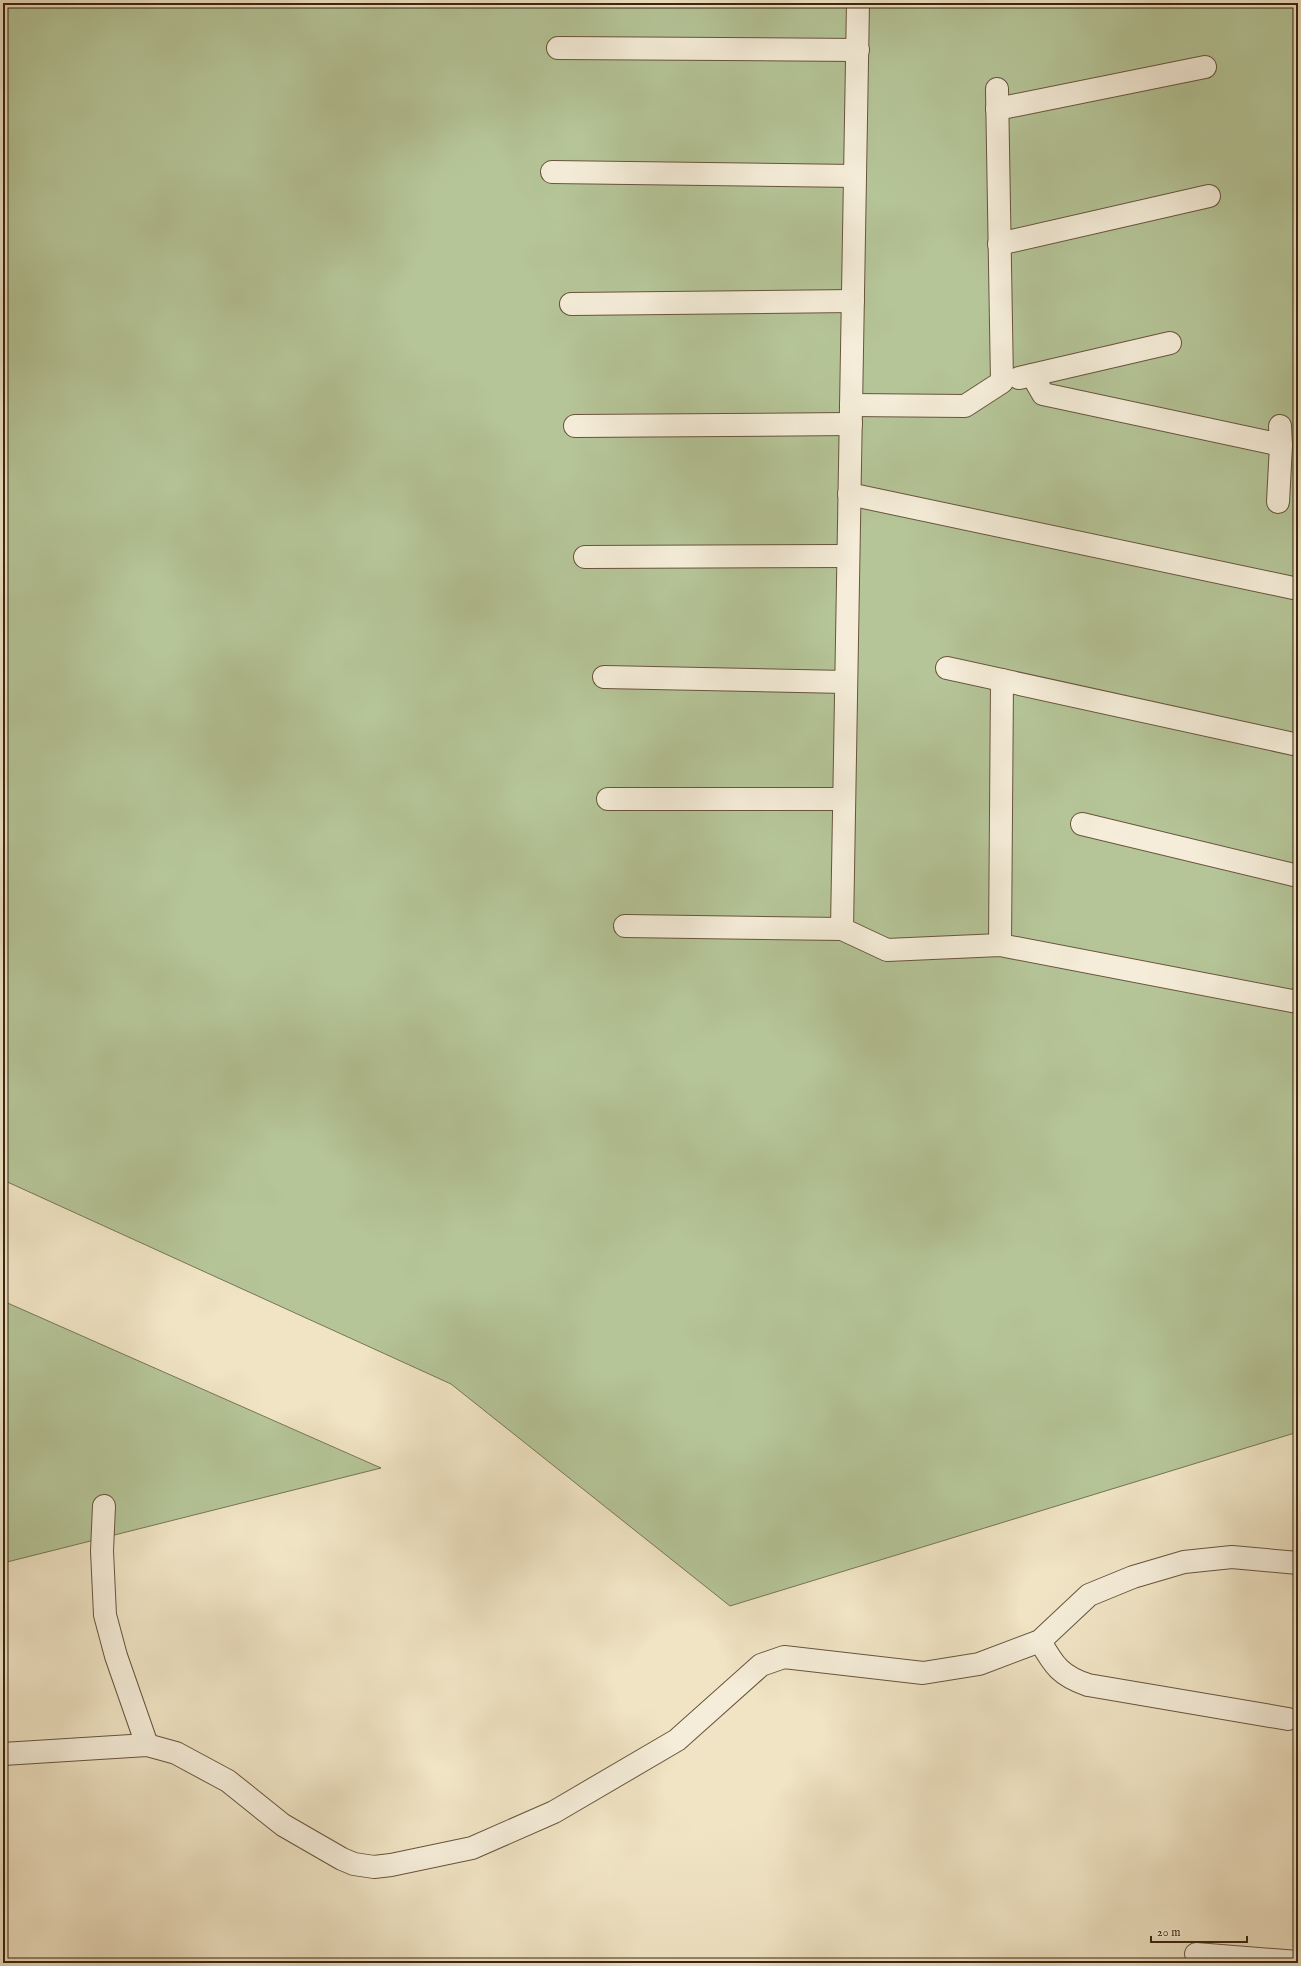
<svg xmlns="http://www.w3.org/2000/svg" width="1301" height="1966" font-family="'IM FELL English',serif">
  <style>
    .green { fill: #b5c598; stroke: #787554 }
    .lines { fill: none; stroke-linecap: round; stroke-linejoin: round }
    .street-casing { stroke: #68553c; stroke-width: 24 }
    .street { stroke: #f5edd9; stroke-width: 22 }
  </style>
  <rect width="100%" height="100%" fill="#f0e4c4"/>
  <filter id="stains"><feTurbulence type="fractalNoise" baseFrequency=".005" numOctaves="4"/><feColorMatrix values="0 0 0 0 .2 0 0 0 0 .09 0 0 0 0 .02 0 0 0 .5 -.17"/></filter>
  <radialGradient id="worn" r=".72"><stop offset=".6" stop-color="#630" stop-opacity="0"/><stop offset="1" stop-color="#630" stop-opacity=".3"/></radialGradient>
  <g class="green">
    <path d="M3,3H1298V1432L730,1606L451,1384L3,1180Z"/>
    <path d="M3,1301L381,1468L3,1563Z"/>
  </g>
  <g class="lines">
    <g class="street-casing">
      <g id="street">
        <path d="M558,48L858,50"/>
        <path d="M997,109L1205,67"/>
        <path d="M552,172L855,176"/>
        <path d="M999,244L1209,196"/>
        <path d="M571,304L853,301"/>
        <path d="M1032,375L1043,394L1281,445L1280,426"/>
        <path d="M1019,378L1170,343"/>
        <path d="M851,405L965,406L1002,382L997,89"/>
        <path d="M575,426L851,424"/>
        <path d="M849,494L1298,589"/>
        <path d="M1278,502L1281,445"/>
        <path d="M585,557L848,556"/>
        <path d="M947,668L1298,745"/>
        <path d="M604,677L846,682"/>
        <path d="M608,799H844"/>
        <path d="M1082,824L1298,876"/>
        <path d="M625,926L842,929L887,950L1000,945L1297,1002L1298,999"/>
        <path d="M842,929L858,3"/>
        <path d="M1000,945L1002,680"/>
        <path d="M104,1506L102,1551L105,1615L116,1656L147,1745"/>
        <path d="M1040,1641C1054,1666 1061,1676 1088,1685L1288,1719"/>
        <path d="M3,1754L147,1745L176,1753L228,1781L283,1825L342,1859L354,1864L374,1867L391,1865L472,1848L554,1812L677,1740L761,1665L784,1657L923,1673L979,1664L1040,1641L1089,1595L1133,1577L1184,1562L1232,1557L1298,1563"/>
        <path d="M1196,1954L1298,1962"/>
      </g>
    </g>
    <use href="#street" class="street"/>
  </g>
  <rect width="1301" height="1966" fill="none" stroke="#f0e4c4" stroke-width="16"/>
  <rect x="4" y="4" width="1293" height="1958" fill="none" stroke="#3b250f" stroke-width="2"/>
  <rect x="8" y="8" width="1285" height="1950" fill="none" stroke="#3b250f"/>
  <path d="M1151 1936v6h96v-6" fill="none" stroke="#3b250f" stroke-width="2"/>
  <text x="1157" y="1936" font-size="12" fill="#3b250f" stroke="#f5edd9" stroke-width="3" paint-order="stroke">20 m</text>
  <rect width="100%" height="100%" filter="url(#stains)"/>
  <rect width="100%" height="100%" fill="url(#worn)"/>
</svg>
